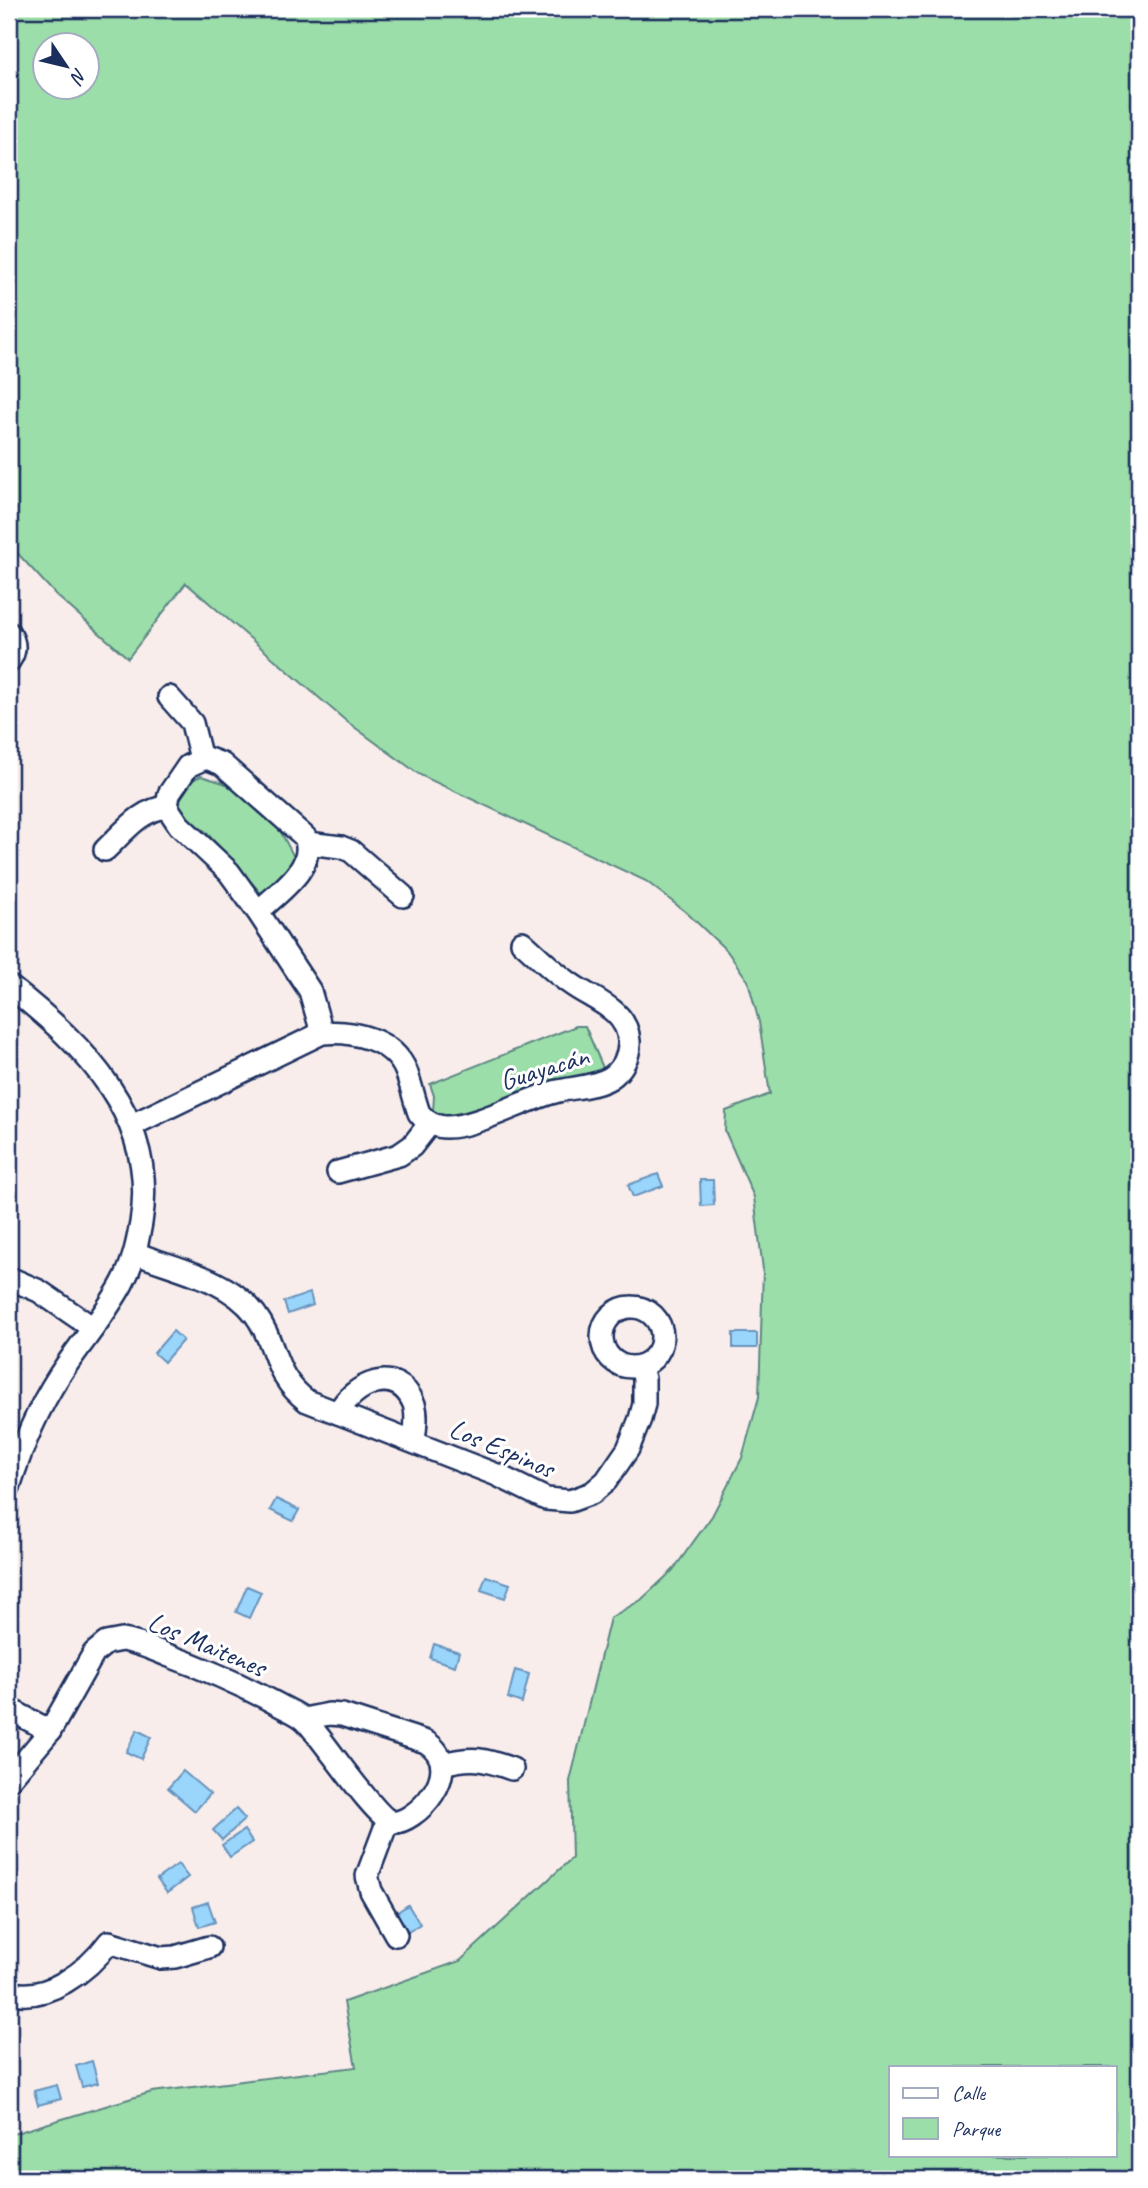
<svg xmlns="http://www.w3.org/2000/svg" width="1148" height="2188" font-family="Caveat,sans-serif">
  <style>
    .green { fill: #9cdea9; stroke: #5c8684; stroke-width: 2; fill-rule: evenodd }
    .water { fill: #9ad5fb; stroke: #6793bc; stroke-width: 2 }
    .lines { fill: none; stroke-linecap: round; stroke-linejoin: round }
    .minor-casing { stroke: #1b2f5e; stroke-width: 26 }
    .minor { stroke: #fff; stroke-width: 21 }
    .labels { text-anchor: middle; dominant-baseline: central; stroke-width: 6; stroke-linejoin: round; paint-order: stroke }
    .street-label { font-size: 28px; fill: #1b2f5e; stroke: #fff }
  </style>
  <rect width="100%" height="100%" fill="#f8edeb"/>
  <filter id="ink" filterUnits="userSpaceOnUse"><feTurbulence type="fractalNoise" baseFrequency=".0143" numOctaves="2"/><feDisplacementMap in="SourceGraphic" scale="14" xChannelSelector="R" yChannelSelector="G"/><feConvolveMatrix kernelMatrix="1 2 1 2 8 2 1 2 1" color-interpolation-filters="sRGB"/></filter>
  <g filter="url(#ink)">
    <g class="green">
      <path d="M9,9H1139V2179H9V2135L152,2092L356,2067L344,2002L460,1961L572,1858L570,1781L610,1618L641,1600L673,1570L712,1516L742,1458L759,1397L763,1270L754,1197L725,1131L726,1111L770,1094L759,1022L748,981L727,951L687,913L646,881L420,775L346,721L186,583L128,658L57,596L9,544ZM46,46H88V88H46ZM891,2067H1115V2155H891Z"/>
      <path d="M201,776L230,785L274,819L296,861L267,893L260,892L205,831L181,814L177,806C180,789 186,782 201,776Z"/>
      <path d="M576,1026H585L604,1070L451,1118L433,1111L434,1096L430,1084Z"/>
    </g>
    <g class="water">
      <path d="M658,1174L663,1186L633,1197L628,1185Z"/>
      <path d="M700,1180H713L714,1205L701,1206Z"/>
      <path d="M310,1293L313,1305L288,1314L284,1302Z"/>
      <path d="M173,1331L183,1340L164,1362L154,1353Z"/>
      <rect x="733" y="1333" width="24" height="15"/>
      <path d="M276,1499L299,1510L293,1521L270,1510Z"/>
      <path d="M486,1576L510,1584L505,1598L481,1590Z"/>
      <path d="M247,1586L261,1592L249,1618L236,1612Z"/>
      <path d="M434,1644L459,1652L455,1666L430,1658Z"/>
      <path d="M515,1670L529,1674L522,1703L508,1698Z"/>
      <path d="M137,1730L151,1737L141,1759L126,1752Z"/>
      <path d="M183,1771L210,1794L195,1811L168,1788Z"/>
      <path d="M236,1809L245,1819L222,1840L213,1830Z"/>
      <path d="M244,1830L252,1842L230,1857L222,1845Z"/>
      <path d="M178,1864L188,1877L167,1893L157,1879Z"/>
      <path d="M208,1902L215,1922L199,1927L193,1907Z"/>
      <path d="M408,1905L420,1924L408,1932L396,1913Z"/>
      <path d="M92,2061L98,2083L82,2087L76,2066Z"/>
      <path d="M57,2085L61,2099L38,2105L34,2091Z"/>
    </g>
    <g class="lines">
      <g class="minor-casing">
        <g id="minor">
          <path d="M9,633C16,643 16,651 9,661"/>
          <path d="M169,697L192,723L201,759"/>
          <path d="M307,843L341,847L351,851L403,896"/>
          <path d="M105,850C124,832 141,809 167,807"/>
          <path d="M258,912C278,892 317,868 305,837L222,764L206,758L188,766L169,794L167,807L179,825L229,872L258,912L310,991L322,1033"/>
          <path d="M9,986C84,1045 159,1118 141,1223C137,1245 133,1264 122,1284C104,1317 79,1345 59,1376C37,1410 21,1449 9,1487"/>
          <path d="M132,1125L322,1033C352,1030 393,1039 406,1071C411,1084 414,1099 419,1113C426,1122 434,1127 446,1127C477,1127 525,1099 558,1091C575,1087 595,1087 610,1078C622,1070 630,1056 629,1041C627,1009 593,1000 571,984C553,972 538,956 522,942"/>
          <path d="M338,1172L399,1155L412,1146L430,1123"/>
          <path d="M135,1253C175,1269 228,1278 255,1314C278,1345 272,1375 307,1401L497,1475L546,1499L570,1501L592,1493L606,1481L628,1449L640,1419L644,1404V1379L641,1366"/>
          <path d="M9,1278L39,1291L93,1328"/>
          <circle cx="632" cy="1337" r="30"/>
          <path d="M338,1413C353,1384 397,1363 414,1404C418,1416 415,1429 414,1442"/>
          <path d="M9,1709L50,1731"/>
          <path d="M443,1764C472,1756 484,1759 512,1769"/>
          <path d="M9,1780L50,1731L94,1653L106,1643L122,1640C137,1642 153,1649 167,1655C206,1669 242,1685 279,1705C288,1710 299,1714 306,1721C323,1739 376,1818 392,1822C413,1826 469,1769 426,1742L342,1715L329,1714L304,1719"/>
          <path d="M388,1820L367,1876L371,1891L396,1935"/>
          <path d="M9,1992C46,2003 88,1971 109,1942L161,1958L175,1957L209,1947"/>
        </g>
      </g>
      <use href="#minor" class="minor"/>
    </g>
  </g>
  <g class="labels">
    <g class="street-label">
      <text transform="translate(544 1068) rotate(-17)">Guayacán</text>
      <text transform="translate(502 1448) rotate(23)">Los Espinos</text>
      <text transform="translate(207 1644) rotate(23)">Los Maitenes</text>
    </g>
  </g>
  <rect width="1148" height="2188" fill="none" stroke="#fff" stroke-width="35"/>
  <rect x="18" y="18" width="1113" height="2153" fill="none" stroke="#1b2f5e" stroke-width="2.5" filter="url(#ink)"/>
  <rect x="889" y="2066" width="228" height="91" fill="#ffffff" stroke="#a4acbf" stroke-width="2"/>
  <rect x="903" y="2088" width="35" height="10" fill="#ffffff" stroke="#a4acbf" stroke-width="2"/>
  <text x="952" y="2100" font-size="21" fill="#1b2f5e">Calle</text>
  <rect x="903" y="2118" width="35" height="21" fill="#9cdea9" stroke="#a4acbf" stroke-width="2"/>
  <text x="952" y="2136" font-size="21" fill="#1b2f5e">Parque</text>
  <g transform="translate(66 66) rotate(125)"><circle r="33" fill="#ffffff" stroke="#a4acbf" stroke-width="2"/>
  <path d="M0-5L12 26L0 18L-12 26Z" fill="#1b2f5e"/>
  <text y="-10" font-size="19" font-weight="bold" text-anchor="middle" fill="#1b2f5e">N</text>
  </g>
</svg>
